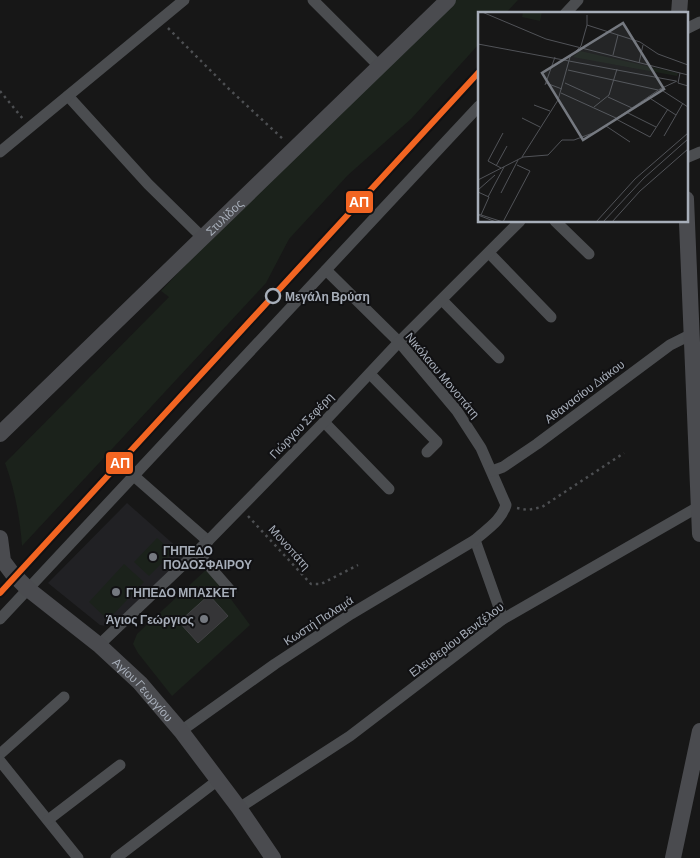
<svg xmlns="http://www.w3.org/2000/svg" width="700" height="858" font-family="Barlow,sans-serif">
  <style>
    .built { fill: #212124 }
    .green { fill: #1b221b }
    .building { fill: #353537; stroke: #404143 }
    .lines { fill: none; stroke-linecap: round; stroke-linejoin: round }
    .path { stroke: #4d4f52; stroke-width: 2.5; stroke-dasharray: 2.5 4; stroke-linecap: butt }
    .street { stroke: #4b4d50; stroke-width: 11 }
    .secondary { stroke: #4a4b4f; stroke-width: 16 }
    .rail-1-casing { stroke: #111113; stroke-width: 10 }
    .rail-1 { stroke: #f26522; stroke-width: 6 }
    .stop-dot { fill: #111113; stroke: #a7aeb9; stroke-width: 2.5 }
    .poi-dot { fill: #757980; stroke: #111113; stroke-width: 2 }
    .labels { text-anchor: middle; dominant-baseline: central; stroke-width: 4; stroke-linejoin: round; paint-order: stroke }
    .street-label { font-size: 12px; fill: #a7aeb9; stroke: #111113 }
    .stop-label { font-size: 12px; font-weight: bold; fill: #a7aeb9; stroke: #111113; text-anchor: start }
    .poi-label { font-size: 12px; font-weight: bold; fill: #a7aeb9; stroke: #111113; text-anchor: start }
    .inset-road { fill: none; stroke: #515358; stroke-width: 1 }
    .view { fill: #757980; fill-opacity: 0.15; stroke: #757980; stroke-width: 2.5 }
    .inset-edge { fill: none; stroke: #a7aeb9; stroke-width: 2.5 }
    .line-badge { stroke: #111113; stroke-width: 2 }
    .badge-label { font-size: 14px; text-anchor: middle; font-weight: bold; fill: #fff }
  </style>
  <rect width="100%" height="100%" fill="#171717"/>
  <path class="built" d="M127,503L188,557L118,623L106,626L100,625L48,583Z"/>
  <g class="green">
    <path d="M454,0H518L505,14H479V44L411,119L348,175L289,239L266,283L22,546C20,518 15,490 5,463L169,297L161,291L225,223Z"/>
    <path d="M157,538L173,552L149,576L134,562Z"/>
    <path d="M124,564L144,582L108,620L89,602Z"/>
    <path d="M208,568L250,625L172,696L138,653L133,644L137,634Z"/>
  </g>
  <path class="building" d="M209,595L228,616L198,643L179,622Z"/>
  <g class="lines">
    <g class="path">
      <path d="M168,28L230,90L284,140"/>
      <path d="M0,91L23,119"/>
      <path d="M517,508L528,510L542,507L624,453"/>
      <path d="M248,516L311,584H321L358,565"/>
    </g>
    <g class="street">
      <path d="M313,0L380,67"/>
      <path d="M565,14L578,0"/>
      <path d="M686,29L700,22"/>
      <path d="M68,96L148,184L203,238"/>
      <path d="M0,152L184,0"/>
      <path d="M686,158L700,152"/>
      <path d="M555,221L589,254"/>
      <path d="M489,253L551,317"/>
      <path d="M326,270L399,342L457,411L481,448L506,505C501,521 487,529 475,540L503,619"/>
      <path d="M442,300L499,358"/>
      <path d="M370,374L437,442L427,452"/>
      <path d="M324,422L389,489"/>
      <path d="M492,471L503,467L537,444L670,345L692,334"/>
      <path d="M134,476L208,541"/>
      <path d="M197,552L231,591"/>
      <path d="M0,619L479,106"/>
      <path d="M99,645L208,541L324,422L399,342L520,221"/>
      <path d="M181,731L275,664L351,614L475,540"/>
      <path d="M0,754L64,697"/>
      <path d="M0,761L78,858"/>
      <path d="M239,808L350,736L503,619L698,507"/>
      <path d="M48,820L120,765"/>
      <path d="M116,858L218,780"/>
    </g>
    <g class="secondary">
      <path d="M679,14L680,0"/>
      <path d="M686,199L700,534"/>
      <path id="s1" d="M0,434L448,0"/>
      <path id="s2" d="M0,538L3,561L12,573L28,589L99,645L140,683L181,731L239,808L273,858"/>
      <path d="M673,858L700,731"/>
    </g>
    <g class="rail-1-casing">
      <path id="rail-1" d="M0,593L479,72"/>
    </g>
    <use href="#rail-1" class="rail-1"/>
  </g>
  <circle class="stop-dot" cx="273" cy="296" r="7"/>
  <g class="poi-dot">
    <circle cx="153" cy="557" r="5"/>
    <circle cx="116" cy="592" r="5"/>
    <circle cx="204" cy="619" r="5"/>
  </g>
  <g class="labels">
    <g class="street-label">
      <text stroke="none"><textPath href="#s1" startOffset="312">Στυλίδος</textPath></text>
      <text transform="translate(443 375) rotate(50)">Νικόλαου Μονοπάτη</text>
      <text transform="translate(584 391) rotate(-37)">Αθανασίου Διάκου</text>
      <text transform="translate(301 425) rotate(-46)">Γιώργου Σεφέρη</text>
      <text transform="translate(290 547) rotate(48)">Μονοπάτη</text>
      <text transform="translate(318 620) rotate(-33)">Κωστή Παλαμά</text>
      <text transform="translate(456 639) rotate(-37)">Ελευθερίου Βενιζέλου</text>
      <text stroke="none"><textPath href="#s2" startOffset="214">Αγίου Γεωργίου</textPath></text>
    </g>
    <g class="stop-label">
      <text x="285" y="296">Μεγάλη Βρύση</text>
    </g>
    <g class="poi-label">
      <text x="163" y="550">ΓΗΠΕΔΟ<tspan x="163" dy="14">ΠΟΔΟΣΦΑΙΡΟΥ</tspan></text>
      <text x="126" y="592">ΓΗΠΕΔΟ ΜΠΑΣΚΕΤ</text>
      <text x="194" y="619" text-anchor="end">Άγιος Γεώργιος</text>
    </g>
  </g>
  <g transform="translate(478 12)">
    <rect width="210" height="210" fill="#171717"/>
    <path d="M45,0H64L62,9L44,5ZM102,39L200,61L199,64L95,45Z" fill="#1b221b"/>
    <path class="inset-road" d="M4,0L68,27L210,63M109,3V13L162,30L180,42L210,53M0,32L198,69M135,43L140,23M161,51L165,33M90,58L180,78M202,61L200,71L210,74M68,71L84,77M87,71L122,87M67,73L77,45M182,77L210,95M83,81L138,106M130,85L154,96M170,85L198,103M56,93L72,99M116,95L131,83L139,57M148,100L178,115M44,106L62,115M138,107L172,125L190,97M128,114L152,130M186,124L205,91M44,145L80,88L92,45L103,34L109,13M18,154L29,134M23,156L10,149L25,121M0,168L45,145L70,143L84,128H96L120,119L182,77L199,69M0,178L17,163M0,180L11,185L3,203M23,181L40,148M10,185L26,155M0,202L25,210M0,203L18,210M25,210L52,159L39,153M118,210L157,167L210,121M125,210L166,166L210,127M134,210L162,179L210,137"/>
    <path class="view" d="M145,11L186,77L105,128L64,61Z"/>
    <rect width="210" height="210" class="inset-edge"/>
  </g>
  <g class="line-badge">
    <rect x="345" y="190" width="29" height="24" rx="5" fill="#f26522"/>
    <rect x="105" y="451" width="29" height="24" rx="5" fill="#f26522"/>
  </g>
  <g class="badge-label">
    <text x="359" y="207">ΑΠ</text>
    <text x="120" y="468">ΑΠ</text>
  </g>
</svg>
